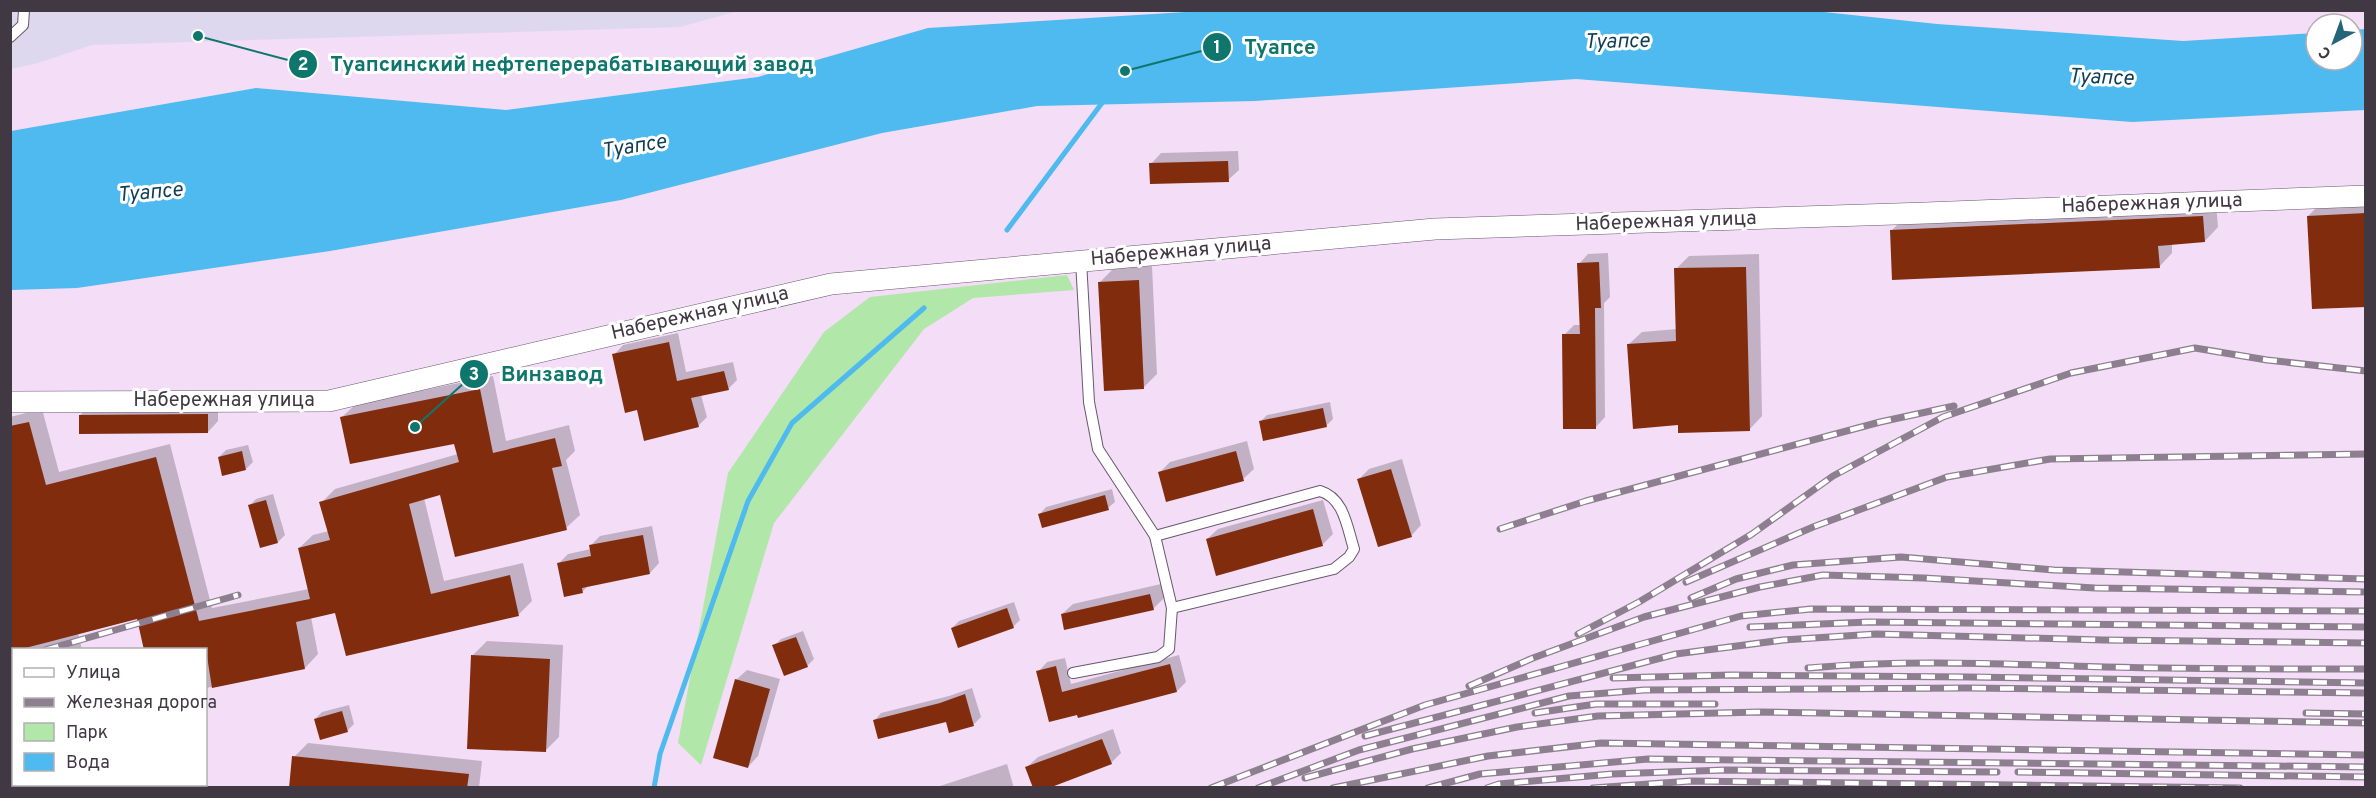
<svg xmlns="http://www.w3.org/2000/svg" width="2376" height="798" font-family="Overpass,sans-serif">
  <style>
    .industrial { fill: #ded8ee }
    .green { fill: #b1e7a8 }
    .water { fill: #4ebaef }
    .shadow { fill: #0003 }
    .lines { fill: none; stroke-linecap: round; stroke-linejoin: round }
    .stream { stroke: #4ebaef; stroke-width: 5 }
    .building { fill: #812c0c }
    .service-casing { stroke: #69576d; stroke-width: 12 }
    .minor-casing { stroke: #69576d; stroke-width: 22 }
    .service { stroke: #fff; stroke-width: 10 }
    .minor { stroke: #fff; stroke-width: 21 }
    .rail-casing { stroke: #8d7f8f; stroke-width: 7 }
    .rail { stroke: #fff; stroke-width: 4.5; stroke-dasharray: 14; stroke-linecap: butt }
    .labels { text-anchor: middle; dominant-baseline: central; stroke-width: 6; stroke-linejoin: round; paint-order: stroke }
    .street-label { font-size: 20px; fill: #403842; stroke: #fff }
    .water-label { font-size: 21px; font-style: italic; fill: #0f3d53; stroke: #fff }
    .leader { fill: none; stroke: #0f766e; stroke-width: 2 }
    .callout-dot { fill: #0f766e; stroke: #fff; stroke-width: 2 }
    .mark-label { font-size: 18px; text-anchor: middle; font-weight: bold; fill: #fff }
    .callout-label { font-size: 21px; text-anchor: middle; font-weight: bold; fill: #0f766e; stroke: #fff; stroke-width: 6; stroke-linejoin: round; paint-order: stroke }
  </style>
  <rect width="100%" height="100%" fill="#f3ddf7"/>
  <path class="industrial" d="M11,11H738L680,27L92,45L35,64L11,69Z"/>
  <path class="green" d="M1067,275L1074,290L973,298L924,329L774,523L701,765L678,743L728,473L824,332L870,297Z"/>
  <path class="water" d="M1218,10H1805L1937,24L2183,41L2316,33V60H2352V30L2365,29V110L2132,122L1576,79L1255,101L1037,106L882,133L621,200L330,251L77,288L11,290V131L256,88L506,110L758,77L928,28Z"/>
  <g class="shadow">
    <path d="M1238,151L1239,170L1228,180L1151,164L1161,153Z"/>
    <path d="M2366,200V305L2308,216L2322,202Z"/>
    <path d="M2216,203L2218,227L2205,241L2172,243V253L2159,267L1892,230L1905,217Z"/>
    <path d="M1608,253L1610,297L1604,303L1605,417L1596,427L1564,335L1574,325H1581L1579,264L1588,254Z"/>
    <path d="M1759,254L1762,416L1749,430L1679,424L1628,345L1642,332L1677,329L1676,269L1689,256Z"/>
    <path d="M1152,266L1157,374L1143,388L1100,282L1114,268Z"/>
    <path d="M678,333L686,372L733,362L737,380L728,389L701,395L707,417L698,426L638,409L614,355L623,345Z"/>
    <path d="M493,376L506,441L569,425L575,451L566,460L580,515L566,528L441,493L424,498L444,581L523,563L532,601L519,614L336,611L311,617L318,654L305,668L206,688V650L139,617L78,633L82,650H14V702L10,703V417L42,409L59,472L170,444L212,608L309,589L299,548L313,535L329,531L321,503L335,489L458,454L455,442L342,417L356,404Z"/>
    <path d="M1330,402L1333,419L1326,426L1260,422L1267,415Z"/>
    <path d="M218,404V421L208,432L80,415L91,405Z"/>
    <path d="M1247,441L1254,469L1243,479L1160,472L1170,462Z"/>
    <path d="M248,445L253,462L246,469L219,457L226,450Z"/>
    <path d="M1402,459L1421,525L1411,536L1359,479L1369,469Z"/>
    <path d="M1112,489L1115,502L1108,508L1040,514L1046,507Z"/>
    <path d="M273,494L285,535L278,542L261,547L249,506L256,499Z"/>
    <path d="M1323,500L1333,534L1322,545L1207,539L1218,529Z"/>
    <path d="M652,526L659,563L650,573L589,585L583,591L559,563L568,554L591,549L590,546L600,536Z"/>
    <path d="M1161,584L1164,598L1153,609L1062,614L1073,604Z"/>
    <path d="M1014,602L1020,620L1013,627L952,628L959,621Z"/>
    <path d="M803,631L814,659L807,666L774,646L781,639Z"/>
    <path d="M487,641L563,645L559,737L545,751L473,655Z"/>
    <path d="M1179,655L1186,682L1177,691L1079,717L1038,672L1047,662L1065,658L1071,684Z"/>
    <path d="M747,670L780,679L758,756L748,767L736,680Z"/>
    <path d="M972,688L981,717L974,724L950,731L947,720H875L881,713L949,696Z"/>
    <path d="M349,705L354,724L347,731L315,719L322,712Z"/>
    <path d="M1113,729L1121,753L1111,763L1027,767L1038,757Z"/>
    <path d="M308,743L482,761L479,788H291L294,757Z"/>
    <path d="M1007,764L1014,788H936L937,787Z"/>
  </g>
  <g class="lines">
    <g class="stream">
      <path d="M1007,230L1105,99"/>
      <path d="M654,788L660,754L748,501L792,423L924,308"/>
    </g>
  </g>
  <g class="building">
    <path d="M1228,161L1229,182L1150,184L1149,163Z"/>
    <path d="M2366,213V307L2312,309L2307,216Z"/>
    <path d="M2203,216L2205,242L2158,246L2160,268L1892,280L1890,230Z"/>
    <path d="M1599,262L1601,308H1595L1596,429H1563L1562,334H1580L1577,263Z"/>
    <path d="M1746,267L1750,431L1678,433V425L1633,429L1627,344L1676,341L1674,268Z"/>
    <path d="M1139,280L1144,389L1104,391L1098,282Z"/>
    <path d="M669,342L677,381L724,371L729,390L691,398L699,427L644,441L637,410L625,413L612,354Z"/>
    <path d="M480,389L493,453L555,438L562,466L552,468L567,530L455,557L440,495L409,504L431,594L510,575L519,616L346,656L335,613L296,622L305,669L212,688L206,650H144L137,619L10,652V426L29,422L46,485L156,457L199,621L310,599L298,548L330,540L319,502L459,462L454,444L350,464L340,417Z"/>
    <path d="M1323,408L1327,427L1263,441L1259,421Z"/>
    <path d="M208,414V433L79,434V415Z"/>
    <path d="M242,451L246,470L222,476L218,457Z"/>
    <path d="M1236,451L1244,481L1166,502L1158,472Z"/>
    <path d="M1391,469L1412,537L1378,547L1357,479Z"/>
    <path d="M1105,495L1109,510L1042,528L1038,514Z"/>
    <path d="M266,500L278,543L260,548L248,505Z"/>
    <path d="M1313,509L1323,546L1216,576L1206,539Z"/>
    <path d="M643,535L650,574L582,588L583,593L564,597L557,563L591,556L589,545Z"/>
    <path d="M1150,594L1154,610L1064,630L1061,614Z"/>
    <path d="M1007,608L1014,628L958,648L951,628Z"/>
    <path d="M796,637L808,667L784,676L772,645Z"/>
    <path d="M471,655L550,659L546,752L467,749Z"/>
    <path d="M1170,664L1177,692L1078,718L1077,715L1049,722L1036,671L1056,666L1062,692Z"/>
    <path d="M735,679L770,689L748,768L713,758Z"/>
    <path d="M965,694L974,726L949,733L946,722L878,739L873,720L940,703Z"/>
    <path d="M342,711L348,732L320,740L314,719Z"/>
    <path d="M1102,739L1112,764L1049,788H1033L1025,767Z"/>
    <path d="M292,756L469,774L467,788H289Z"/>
  </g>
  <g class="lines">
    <g class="service-casing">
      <g id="service">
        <path d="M10,37L23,25L24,10"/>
        <path d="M1155,536L1320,491C1344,498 1347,527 1354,549L1349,557L1334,569L1172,608"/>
        <path d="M1073,673L1158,657L1169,649L1172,608L1155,536L1098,449L1089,402L1081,261"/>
      </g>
    </g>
    <g class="minor-casing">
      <path id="minor" d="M10,402L329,401L831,284L1435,229L1926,213L2366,196"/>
    </g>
    <use href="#service" class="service"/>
    <use href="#minor" class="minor"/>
    <g class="rail-casing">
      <g id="rail">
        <path d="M1500,529L1586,501L1880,422L1954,406"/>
        <path d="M1686,582L1813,527L1947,477L2050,459L2366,454"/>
        <path d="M1691,598L1736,579L1793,565L1901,557L2054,570L2366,579"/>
        <path d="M1750,627L1869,622L2366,627"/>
        <path d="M1578,634L1639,602L1752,534L1833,476L1943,417L2071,373L2195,348L2267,360L2366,371"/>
        <path d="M45,650L238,595"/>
        <path d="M10,659L14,658"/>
        <path d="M1808,668C1907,659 2006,664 2105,667C2192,669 2279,669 2366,669"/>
        <path d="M1613,678L1731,675L1969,677L2366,683"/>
        <path d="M1469,686L1533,658L1644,617L1760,587L1823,575L1924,578L2095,588L2366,592"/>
        <path d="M1535,713L1596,704H1715"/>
        <path d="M2306,713L2366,714"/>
        <path d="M1365,736L1676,654L1783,640L1876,634L2103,640L2366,643"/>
        <path d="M2018,772L2366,777"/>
        <path d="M1305,778L1412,749L1517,727L1598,716L1760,712L2366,723"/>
        <path d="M1211,788L1425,705L1741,616L1811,609L2366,611"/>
        <path d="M1258,788L1359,750L1569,696L1644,690L1967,688L2366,693"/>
        <path d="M1333,788L1488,756L1601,743L2366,755"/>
        <path d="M1428,788L1480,774L1648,759L2366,767"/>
        <path d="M1487,788L1499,784L1612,774L1725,770L1997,772"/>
        <path d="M1593,788L1691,781L2240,788"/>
      </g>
    </g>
    <use href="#rail" class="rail"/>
  </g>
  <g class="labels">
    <g class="street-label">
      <text transform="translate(2152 204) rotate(-2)">Набережная улица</text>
      <text transform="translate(1666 222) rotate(-2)">Набережная улица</text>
      <text transform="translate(1181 252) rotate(-5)">Набережная улица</text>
      <text transform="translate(700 314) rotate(-13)">Набережная улица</text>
      <text x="224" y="401">Набережная улица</text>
    </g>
    <g class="water-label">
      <text transform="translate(1617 42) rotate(-1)">Туапсе</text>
      <text transform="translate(2101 78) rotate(2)">Туапсе</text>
      <text transform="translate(634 147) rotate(-9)">Туапсе</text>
      <text transform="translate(150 193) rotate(-5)">Туапсе</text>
    </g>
  </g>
  <path class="leader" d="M1125 71L1217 47M198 36L303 64M415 427L474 374"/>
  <g class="callout-dot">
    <circle cx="1125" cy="71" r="6"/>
    <circle cx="198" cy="36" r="6"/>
    <circle cx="415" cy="427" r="6"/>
    <circle cx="1217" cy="47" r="15"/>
    <circle cx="303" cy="64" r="15"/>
    <circle cx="474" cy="374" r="15"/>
  </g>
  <g class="mark-label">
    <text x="1217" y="53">1</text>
    <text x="303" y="70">2</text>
    <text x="474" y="380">3</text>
  </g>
  <g class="callout-label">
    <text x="1280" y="54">Туапсе</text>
    <text x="572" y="71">Туапсинский нефтеперерабатывающий завод</text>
    <text x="552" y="381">Винзавод</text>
  </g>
  <rect width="2376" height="798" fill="none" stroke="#403842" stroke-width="24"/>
  <rect x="12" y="648" width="195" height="138" fill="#ffffff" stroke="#b3afb3" stroke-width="1.5"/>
  <rect x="24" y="668" width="30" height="9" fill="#ffffff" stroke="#b3afb3" stroke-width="1.5"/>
  <text x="66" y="678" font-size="18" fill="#403842">Улица</text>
  <rect x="24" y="698" width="30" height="9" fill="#8d7f8f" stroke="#b3afb3" stroke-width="1.5"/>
  <text x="66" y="708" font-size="18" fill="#403842">Железная дорога</text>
  <rect x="24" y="723" width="30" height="18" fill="#b1e7a8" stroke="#b3afb3" stroke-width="1.5"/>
  <text x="66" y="738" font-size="18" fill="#403842">Парк</text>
  <rect x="24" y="753" width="30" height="18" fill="#4ebaef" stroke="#b3afb3" stroke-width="1.5"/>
  <text x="66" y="768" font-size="18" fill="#403842">Вода</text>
  <g transform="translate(2334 42) rotate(221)"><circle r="28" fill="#ffffff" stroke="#b3afb3" stroke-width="1.5"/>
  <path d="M0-4.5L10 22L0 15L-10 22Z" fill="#25657a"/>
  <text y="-9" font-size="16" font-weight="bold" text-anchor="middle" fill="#403842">С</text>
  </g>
</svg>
